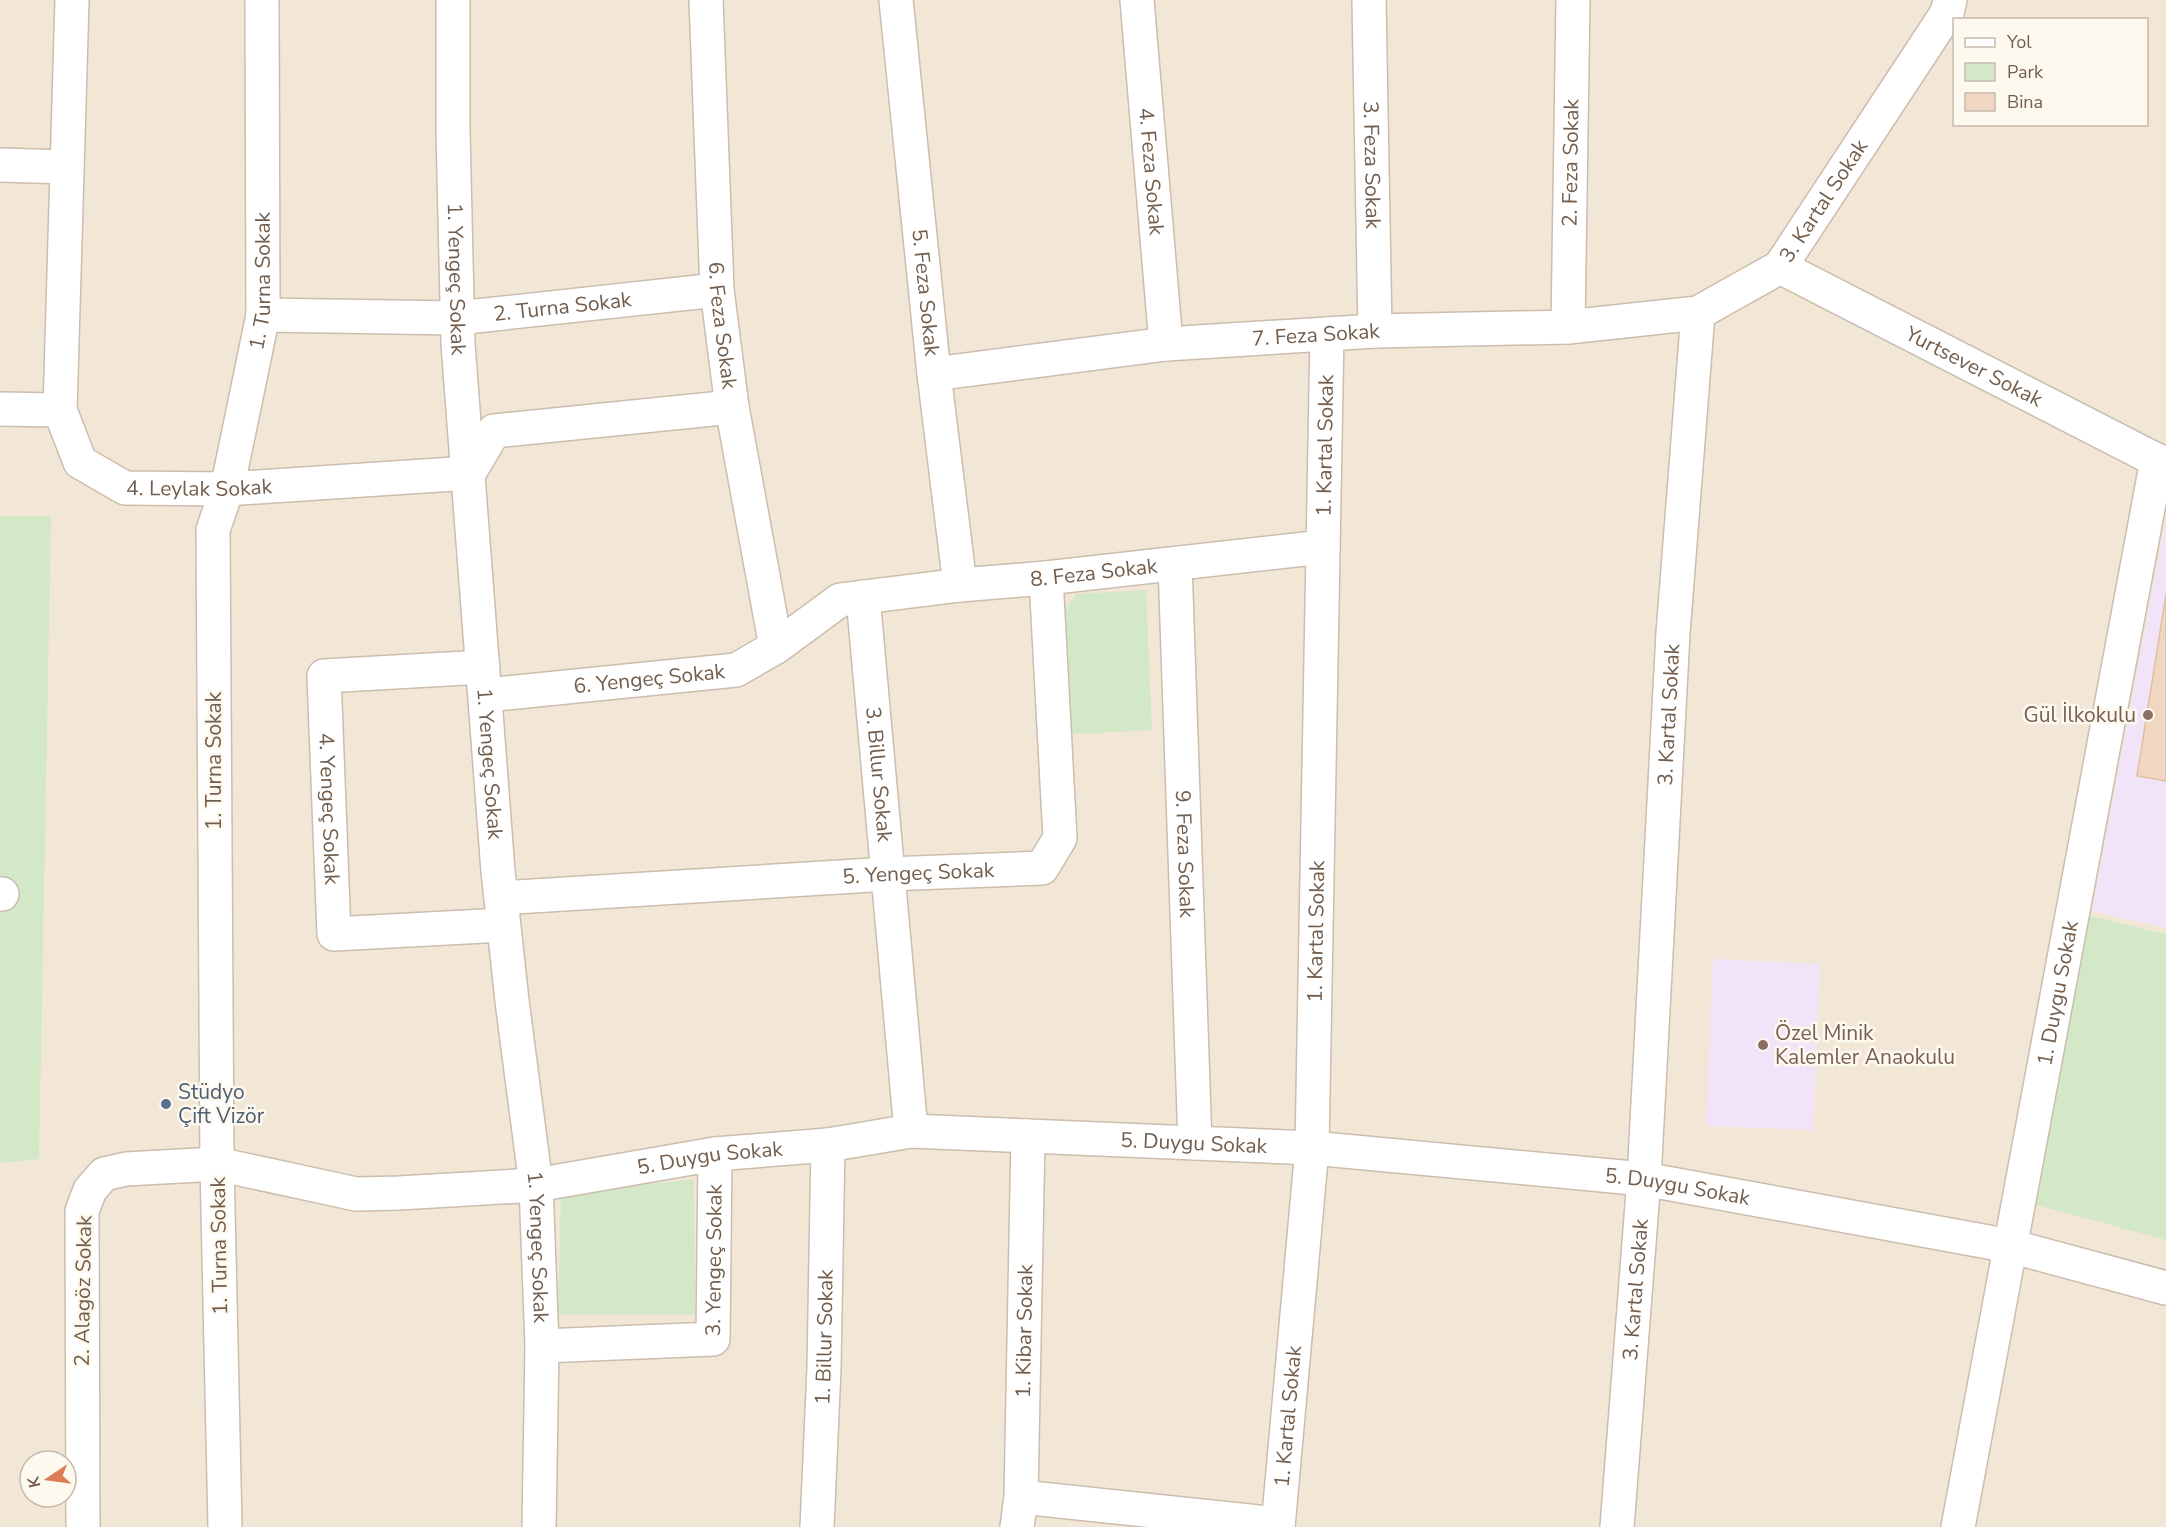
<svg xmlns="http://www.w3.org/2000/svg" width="2166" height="1527" font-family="'Nunito Sans',sans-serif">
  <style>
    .residential { fill: #f2e7d6; fill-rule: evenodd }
    .education { fill: #f2e4f8 }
    .green { fill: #d2e8c7 }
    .building { fill: #efd7c1; stroke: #e0bfa2; stroke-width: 1.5 }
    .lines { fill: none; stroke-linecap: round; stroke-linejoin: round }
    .minor-casing { stroke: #ccbdae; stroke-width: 36 }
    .minor { stroke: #fff; stroke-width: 33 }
    .education-dot { fill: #8d6e63; stroke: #fef9ee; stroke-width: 2 }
    .service-dot { fill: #5c6f8a; stroke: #fef9ee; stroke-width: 2 }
    .labels { text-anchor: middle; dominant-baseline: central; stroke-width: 5; stroke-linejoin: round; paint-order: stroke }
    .street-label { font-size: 21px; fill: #735e4d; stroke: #fef9ee }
    .education-label { font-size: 21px; fill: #785e54; stroke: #fef9ee; text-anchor: end }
    .service-label { font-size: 21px; fill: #4e5e75; stroke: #fef9ee; text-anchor: start }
  </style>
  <rect width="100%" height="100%" fill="#fbf5e8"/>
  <path class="residential" d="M0,0H2166V1527H0ZM1954,20H2146V124H1954ZM30,1461H66V1497H30Z"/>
  <g class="education">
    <path d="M2166,519V928L2092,911Z"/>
    <path d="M1713,959L1820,964L1813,1130L1706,1126Z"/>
  </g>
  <g class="green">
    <path d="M0,516H51L39,1159L0,1163Z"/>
    <path d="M1146,590L1152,730L1072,734L1066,609L1076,594Z"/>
    <path d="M2089,916L2166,934V1240L2036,1205Z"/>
    <path d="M694,1179L695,1315H558L561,1194Z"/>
  </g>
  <path class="building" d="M2166,594V781L2137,776Z"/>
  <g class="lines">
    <g class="minor-casing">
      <g id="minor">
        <path id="s1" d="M72,0L60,410L80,462L125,488L227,489L469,473L494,431L732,407"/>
        <path id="s2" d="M453,0V132L458,344L498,871L512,1001L536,1185L542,1346L539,1527"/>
        <path id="s3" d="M706,0L717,290L732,407L776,647"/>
        <path id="s4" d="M896,0L934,374L960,585"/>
        <path id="s5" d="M1137,0L1166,344"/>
        <path id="s6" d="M1369,0L1375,331"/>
        <path d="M0,165L67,167"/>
        <path id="s7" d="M1780,267L2166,465"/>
        <path id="s8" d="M263,315L457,318L717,290"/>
        <path id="s9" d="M1568,327L1573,0"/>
        <path id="s10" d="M934,374L1166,344L1375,331L1568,327L1698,313"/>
        <path d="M0,409L60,410"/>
        <path id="s11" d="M1175,564L1195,1143"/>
        <path id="s12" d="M863,597L911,1131"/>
        <path id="s13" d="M483,667L324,676L334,934L503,925"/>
        <path id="s14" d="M486,695L736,670L776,647L840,600L960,585L1046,578L1323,547"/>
        <path d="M0,894H2"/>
        <path id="s15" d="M501,898L888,874L1042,868L1060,838L1046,578"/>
        <path id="s16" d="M542,1346L713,1339L715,1154"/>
        <path d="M1021,1497L1278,1524"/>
        <path id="s17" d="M83,1527L82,1211L90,1190L104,1174L126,1169L217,1164L356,1194L399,1193L536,1185L715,1154L828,1145L911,1131L1312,1148L1644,1179L2010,1246L2166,1288"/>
        <path id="s18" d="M225,1527L217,1164L213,530L227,489L263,315L262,0"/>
        <path id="s19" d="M817,1527L824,1368L828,1145"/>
        <path id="s20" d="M1017,1527L1021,1497L1028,1136"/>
        <path id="s21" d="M1278,1527L1312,1148L1327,334"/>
        <path id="s22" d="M1617,1527L1644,1179L1673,633L1698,313L1780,267L1947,13L1950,0"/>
        <path id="s23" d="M1958,1527L2157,460"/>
      </g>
    </g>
    <use href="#minor" class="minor"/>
  </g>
  <g class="education-dot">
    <circle cx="2148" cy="715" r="6"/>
    <circle cx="1763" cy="1045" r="6"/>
  </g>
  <circle class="service-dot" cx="166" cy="1104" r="6"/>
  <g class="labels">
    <g class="street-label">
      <text stroke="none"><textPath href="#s9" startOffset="164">2. Feza Sokak</textPath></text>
      <text stroke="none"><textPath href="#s6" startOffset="165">3. Feza Sokak</textPath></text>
      <text stroke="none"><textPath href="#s5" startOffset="172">4. Feza Sokak</textPath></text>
      <text stroke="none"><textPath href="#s22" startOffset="1390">3. Kartal Sokak</textPath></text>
      <text stroke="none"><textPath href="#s2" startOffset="279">1. Yengeç Sokak</textPath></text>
      <text stroke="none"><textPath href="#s18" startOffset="1252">1. Turna Sokak</textPath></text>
      <text stroke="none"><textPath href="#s4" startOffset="294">5. Feza Sokak</textPath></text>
      <text stroke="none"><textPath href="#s8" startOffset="300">2. Turna Sokak</textPath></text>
      <text stroke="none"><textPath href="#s3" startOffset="326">6. Feza Sokak</textPath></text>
      <text stroke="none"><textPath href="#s10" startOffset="384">7. Feza Sokak</textPath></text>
      <text stroke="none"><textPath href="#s7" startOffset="218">Yurtsever Sokak</textPath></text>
      <text stroke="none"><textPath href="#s21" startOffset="1083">1. Kartal Sokak</textPath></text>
      <text stroke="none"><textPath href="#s1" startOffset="592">4. Leylak Sokak</textPath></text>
      <text stroke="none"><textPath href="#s14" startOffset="632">8. Feza Sokak</textPath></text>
      <text stroke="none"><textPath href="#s14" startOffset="164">6. Yengeç Sokak</textPath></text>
      <text stroke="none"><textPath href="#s22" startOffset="814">3. Kartal Sokak</textPath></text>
      <text transform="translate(214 761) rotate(-90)">1. Turna Sokak</text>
      <text stroke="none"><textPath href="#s2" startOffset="765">1. Yengeç Sokak</textPath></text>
      <text stroke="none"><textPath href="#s12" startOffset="178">3. Billur Sokak</textPath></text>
      <text stroke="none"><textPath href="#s13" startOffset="292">4. Yengeç Sokak</textPath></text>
      <text stroke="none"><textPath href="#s11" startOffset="290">9. Feza Sokak</textPath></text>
      <text stroke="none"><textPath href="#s15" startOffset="418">5. Yengeç Sokak</textPath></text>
      <text stroke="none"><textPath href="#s21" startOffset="597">1. Kartal Sokak</textPath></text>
      <text stroke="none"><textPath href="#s23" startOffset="543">1. Duygu Sokak</textPath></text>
      <text stroke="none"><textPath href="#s17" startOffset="1458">5. Duygu Sokak</textPath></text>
      <text stroke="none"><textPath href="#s17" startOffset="972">5. Duygu Sokak</textPath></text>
      <text stroke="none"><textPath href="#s17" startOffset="1944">5. Duygu Sokak</textPath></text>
      <text transform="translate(219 1246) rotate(-91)">1. Turna Sokak</text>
      <text stroke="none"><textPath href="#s2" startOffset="1251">1. Yengeç Sokak</textPath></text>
      <text stroke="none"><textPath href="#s16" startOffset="250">3. Yengeç Sokak</textPath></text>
      <text stroke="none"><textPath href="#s22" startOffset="238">3. Kartal Sokak</textPath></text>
      <text transform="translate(83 1291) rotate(-89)">2. Alagöz Sokak</text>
      <text stroke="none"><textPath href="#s20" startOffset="196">1. Kibar Sokak</textPath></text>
      <text stroke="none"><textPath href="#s19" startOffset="190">1. Billur Sokak</textPath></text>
      <text stroke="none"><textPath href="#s21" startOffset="111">1. Kartal Sokak</textPath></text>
    </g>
    <g class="education-label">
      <text x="2136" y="715">Gül İlkokulu</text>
      <text x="1775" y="1033" text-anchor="start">Özel Minik<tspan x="1775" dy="24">Kalemler Anaokulu</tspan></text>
    </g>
    <g class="service-label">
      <text x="178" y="1092">Stüdyo<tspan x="178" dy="24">Çift Vizör</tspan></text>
    </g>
  </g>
  <rect x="1953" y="18" width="195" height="108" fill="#fef9ee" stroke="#c6bbae" stroke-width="1.5"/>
  <rect x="1965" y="38" width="30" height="9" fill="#ffffff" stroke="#c6bbae" stroke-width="1.5"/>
  <text x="2007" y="48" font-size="18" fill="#735e4d">Yol</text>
  <rect x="1965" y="63" width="30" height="18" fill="#d2e8c7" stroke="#c6bbae" stroke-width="1.5"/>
  <text x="2007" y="78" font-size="18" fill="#735e4d">Park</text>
  <rect x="1965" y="93" width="30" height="18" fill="#efd7c1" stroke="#c6bbae" stroke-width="1.5"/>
  <text x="2007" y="108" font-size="18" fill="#735e4d">Bina</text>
  <g transform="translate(48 1479) rotate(257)"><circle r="28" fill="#fef9ee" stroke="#c6bbae" stroke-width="1.5"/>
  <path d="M0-4.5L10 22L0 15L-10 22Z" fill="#dd7d55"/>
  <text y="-9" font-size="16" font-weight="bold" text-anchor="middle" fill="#735e4d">K</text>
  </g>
</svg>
